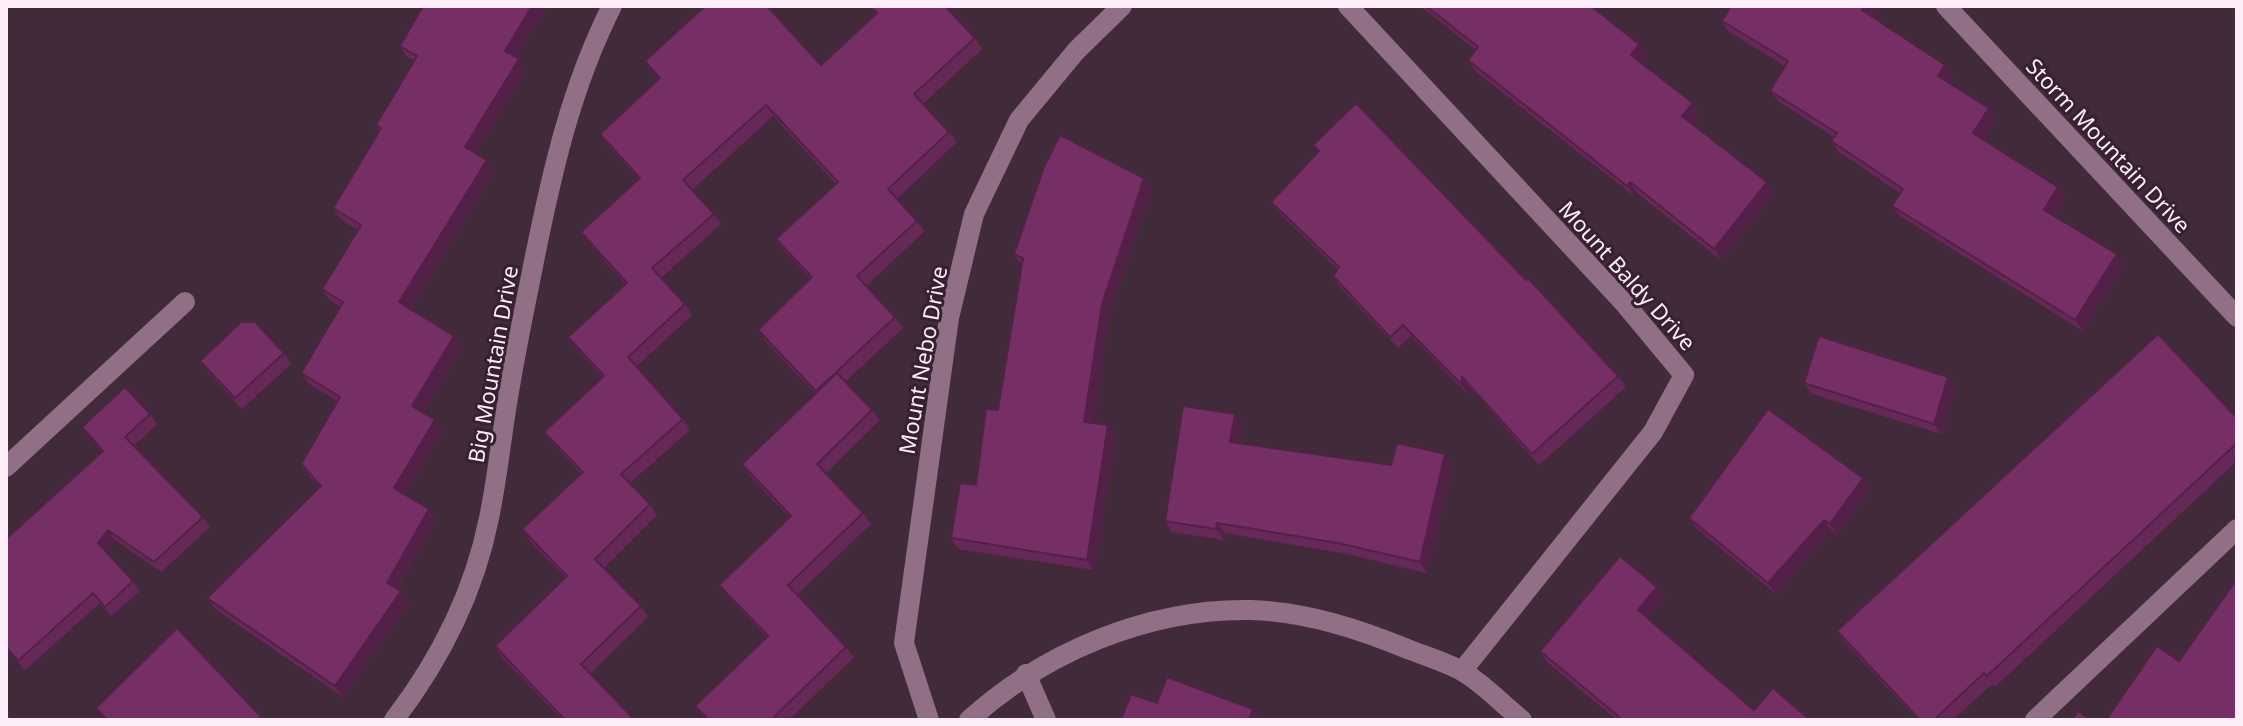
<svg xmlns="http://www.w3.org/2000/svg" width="2243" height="726" font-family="'Noto Sans',sans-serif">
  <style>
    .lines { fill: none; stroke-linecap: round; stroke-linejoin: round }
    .minor { stroke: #916f86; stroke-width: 20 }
    .wall { fill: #652857 }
    .shaded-wall { fill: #532147 }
    .building { fill: #762f65; stroke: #532147; stroke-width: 2 }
    .labels { text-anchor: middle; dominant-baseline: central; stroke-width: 6; stroke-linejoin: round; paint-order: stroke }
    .street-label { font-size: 22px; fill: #fcedf7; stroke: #362130 }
  </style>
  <rect width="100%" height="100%" fill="#412b3a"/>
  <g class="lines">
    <g class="minor">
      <path d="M1348,6L1625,304L1684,375L1653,432L1462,671"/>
      <path d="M1946,6L2237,317"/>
      <path d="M6,467L185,302"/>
      <path d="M1026,674L1046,720"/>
      <path d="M394,720C440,660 474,593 489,518C498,475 502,430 510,386C517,344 526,302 534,261C552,172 571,87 612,6"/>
      <path d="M929,720L904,643L949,318L974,214L1019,120L1076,51L1122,6"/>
      <path d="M969,720C1044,652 1149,608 1251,610C1307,612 1359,629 1410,650C1426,656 1445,662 1460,670C1482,682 1502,704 1522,720"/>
      <path d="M2035,720L2237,529"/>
    </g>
  </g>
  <g class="wall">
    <path d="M423,6H546L515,57L526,70L475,154L494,171L410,309L462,346L423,412L435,420L442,430L404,494L436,519L397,589L401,591L409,602L343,697L215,609L207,598L320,487L308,475L301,464L337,401L309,384L301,373L341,307L329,300L322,289L358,230L340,219L333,208L379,130L376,125L415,61L407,57L400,46Z"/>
    <path d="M1420,6H1591L1647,55L1641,63L1693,103L1700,114L1692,124L1767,182L1774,193L1721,260L1637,193L1634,196L1475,71L1468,60L1476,50Z"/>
    <path d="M1730,6H1875L1877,9L1872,17L1953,76L1948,83L1989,108L1996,119L1983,140L2065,198L2054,217L2124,265L2083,331L1900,216L1892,206L1900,193L1839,152L1831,141L1834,137L1778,101L1770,91L1785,66L1729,32L1722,21L1731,7Z"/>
    <path d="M872,8L975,38L982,49L923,104L949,132L957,142L897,199L917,221L925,231L866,286L895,317L903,328L845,382L872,410L880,420L826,473L863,513L871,524L797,595L846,647L854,657L789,720H706L695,706L766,637L727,595L719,585L789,517L749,475L742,464L816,394L765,341L758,330L811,279L784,250L776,239L836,184L773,116L692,190L714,214L721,224L661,278L685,304L692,315L636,367L683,419L690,430L630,483L650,504L657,515L604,568L641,606L648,617L590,674L634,720H562L502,657L495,646L566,578L529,540L522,529L581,474L552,442L544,432L602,377L576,348L568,337L625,284L589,243L581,232L639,179L608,145L600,134L659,79L645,61L821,65L876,13Z"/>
    <path d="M1313,145L1618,376L1626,387L1539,465L1470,388L1468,395L1411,336L1398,348L1340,287L1333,276L1337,269L1278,212L1271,202L1318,152Z"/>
    <path d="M1144,178L1152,189L1109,315L1093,423L1116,436L1094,570L958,549L951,538L976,485L998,410L1022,265L1014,254Z"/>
    <path d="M284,353L291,364L242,409L208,372L200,361Z"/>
    <path d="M1948,377L1956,388L1941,434L1812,394L1804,383Z"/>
    <path d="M150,414L157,424L134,446L203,517L210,527L161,572L115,540L105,551L133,581L140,591L111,616L100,603L25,670L6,649V539L102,452L82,427Z"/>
    <path d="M2237,418V461L1995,687L1992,684L1953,720H1918L1844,642L1837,631Z"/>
    <path d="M1242,425L1239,443L1391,465H1452L1427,573L1346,554L1225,533L1224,540L1172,532L1165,521Z"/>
    <path d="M1870,488L1837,535L1831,530L1776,594L1697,529L1689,518Z"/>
    <path d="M1657,587L1665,597L1647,618L1754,710L1617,720L1547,662L1540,651Z"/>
  </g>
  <g class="shaded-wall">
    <path d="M532,6H546L513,62L505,51Z"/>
    <path d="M1864,6H1875L1877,9L1869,21L1862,10Z"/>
    <path d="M1639,44L1647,55L1638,66L1631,55Z"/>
    <path d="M519,59L526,70L473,158L465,147Z"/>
    <path d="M1945,65L1953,76L1945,87L1938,76Z"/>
    <path d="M1693,103L1700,114L1690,127L1682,116Z"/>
    <path d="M1989,108L1996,119L1980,144L1973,133Z"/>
    <path d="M487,160L494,171L407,313L399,302Z"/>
    <path d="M1144,178L1152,189L1109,315L1092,433L1084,422L1102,304Z"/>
    <path d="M1630,182L1637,193L1634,196L1627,186Z"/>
    <path d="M1767,182L1774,193L1721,260L1714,249Z"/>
    <path d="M2058,187L2065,198L2051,221L2044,210Z"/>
    <path d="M2117,254L2124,265L2083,331L2075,320Z"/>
    <path d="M454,336L462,346L420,417L412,406Z"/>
    <path d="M1462,377L1470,388L1468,395L1461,384Z"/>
    <path d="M1948,377L1956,388L1941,434L1934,424Z"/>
    <path d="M1235,414L1242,425L1238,452L1230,442Z"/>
    <path d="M435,420L442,430L402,499L394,488Z"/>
    <path d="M1108,425L1116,436L1094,570L1087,560Z"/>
    <path d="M1445,454L1452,465L1427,573L1420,562Z"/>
    <path d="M1863,478L1870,488L1837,535L1830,524Z"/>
    <path d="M429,509L436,519L394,593L387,583Z"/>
    <path d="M1824,520L1831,530L1776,594L1768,583Z"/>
    <path d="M1217,523L1225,533L1224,540L1216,529Z"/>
    <path d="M108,530L115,540L104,552L98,543Z"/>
    <path d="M1657,587L1665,597L1645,621L1638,610Z"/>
    <path d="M401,591L409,602L343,697L335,686Z"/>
    <path d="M1253,709L1261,720H1249Z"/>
  </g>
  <g class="building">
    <path d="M423,6H532L505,51L519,59L465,147L487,160L399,302L454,336L412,406L435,420L394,488L429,509L387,583L401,591L335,686L207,598L321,486L301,464L340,397L301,373L343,302L322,289L361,225L333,208L381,128L376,125L417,56L400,46Z"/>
    <path d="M705,6H767L821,65L877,13L872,8L874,6H945L975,38L914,94L949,132L888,189L917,221L857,276L895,317L816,391L758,330L812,277L776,239L838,182L766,105L683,180L714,214L652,268L685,304L628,357L683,419L621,474L650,504L595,559L641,606L581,664L632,717L629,720H565L495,646L567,576L522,529L583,472L544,432L604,376L568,337L627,283L581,232L640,178L600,134L660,78L645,61Z"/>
    <path d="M1426,6H1591L1639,44L1631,55L1693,103L1682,116L1767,182L1714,249L1630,182L1627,186L1468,60L1478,47Z"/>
    <path d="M1731,6H1864L1862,10L1945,65L1938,76L1989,108L1973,133L2058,187L2044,210L2117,254L2075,320L1892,206L1903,189L1831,141L1837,133L1770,91L1788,61L1722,21Z"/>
    <path d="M1356,103L1526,280L1528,278L1618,376L1532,454L1462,377L1461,384L1403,325L1390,337L1333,276L1339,267L1271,202L1319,151L1313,145Z"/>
    <path d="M1060,135L1144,178L1102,304L1084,422L1108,425L1087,560L951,538L960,483L976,485L986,409L998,410L1023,258L1014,254L1044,167Z"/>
    <path d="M241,322H255L284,353L235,398L200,361Z"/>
    <path d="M2158,334L2237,418V443L1987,676L1984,673L1934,720H1920L1837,631Z"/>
    <path d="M1819,336L1948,377L1934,424L1804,383Z"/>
    <path d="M837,373L872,410L817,464L863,513L788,585L846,647L773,718L775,720H709L695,706L768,636L719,585L791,516L742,464Z"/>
    <path d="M125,387L150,414L125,437L203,517L154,562L108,530L98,543L133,581L105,607L93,593L18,661L6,647V539L103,451L82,427Z"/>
    <path d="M1183,406L1235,414L1230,442L1391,465L1397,443L1445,454L1420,562L1338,543L1217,523L1216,529L1165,521Z"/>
    <path d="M1768,409L1863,478L1830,524L1824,520L1768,583L1689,518Z"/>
    <path d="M1620,556L1657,587L1638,610L1754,710L1773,688L1810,720H1617L1619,717L1540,651Z"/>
    <path d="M2237,579V720H2106L2157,646L2179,661Z"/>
    <path d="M177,628L263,719L262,720H107L96,708Z"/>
    <path d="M1167,677L1253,709L1249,720H1121L1131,694L1157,703Z"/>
    <path d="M2078,711L2090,720H2072Z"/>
    <path d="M6,712L13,720H6Z"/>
  </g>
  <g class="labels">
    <g class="street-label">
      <text transform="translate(2109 145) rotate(47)">Storm Mountain Drive</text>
      <text transform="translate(1628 275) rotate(48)">Mount Baldy Drive</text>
      <text transform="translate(922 360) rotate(-80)">Mount Nebo Drive</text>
      <text transform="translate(492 364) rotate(-80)">Big Mountain Drive</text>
    </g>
  </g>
  <rect width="2243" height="726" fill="none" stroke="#fcedf7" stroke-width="16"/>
</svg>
